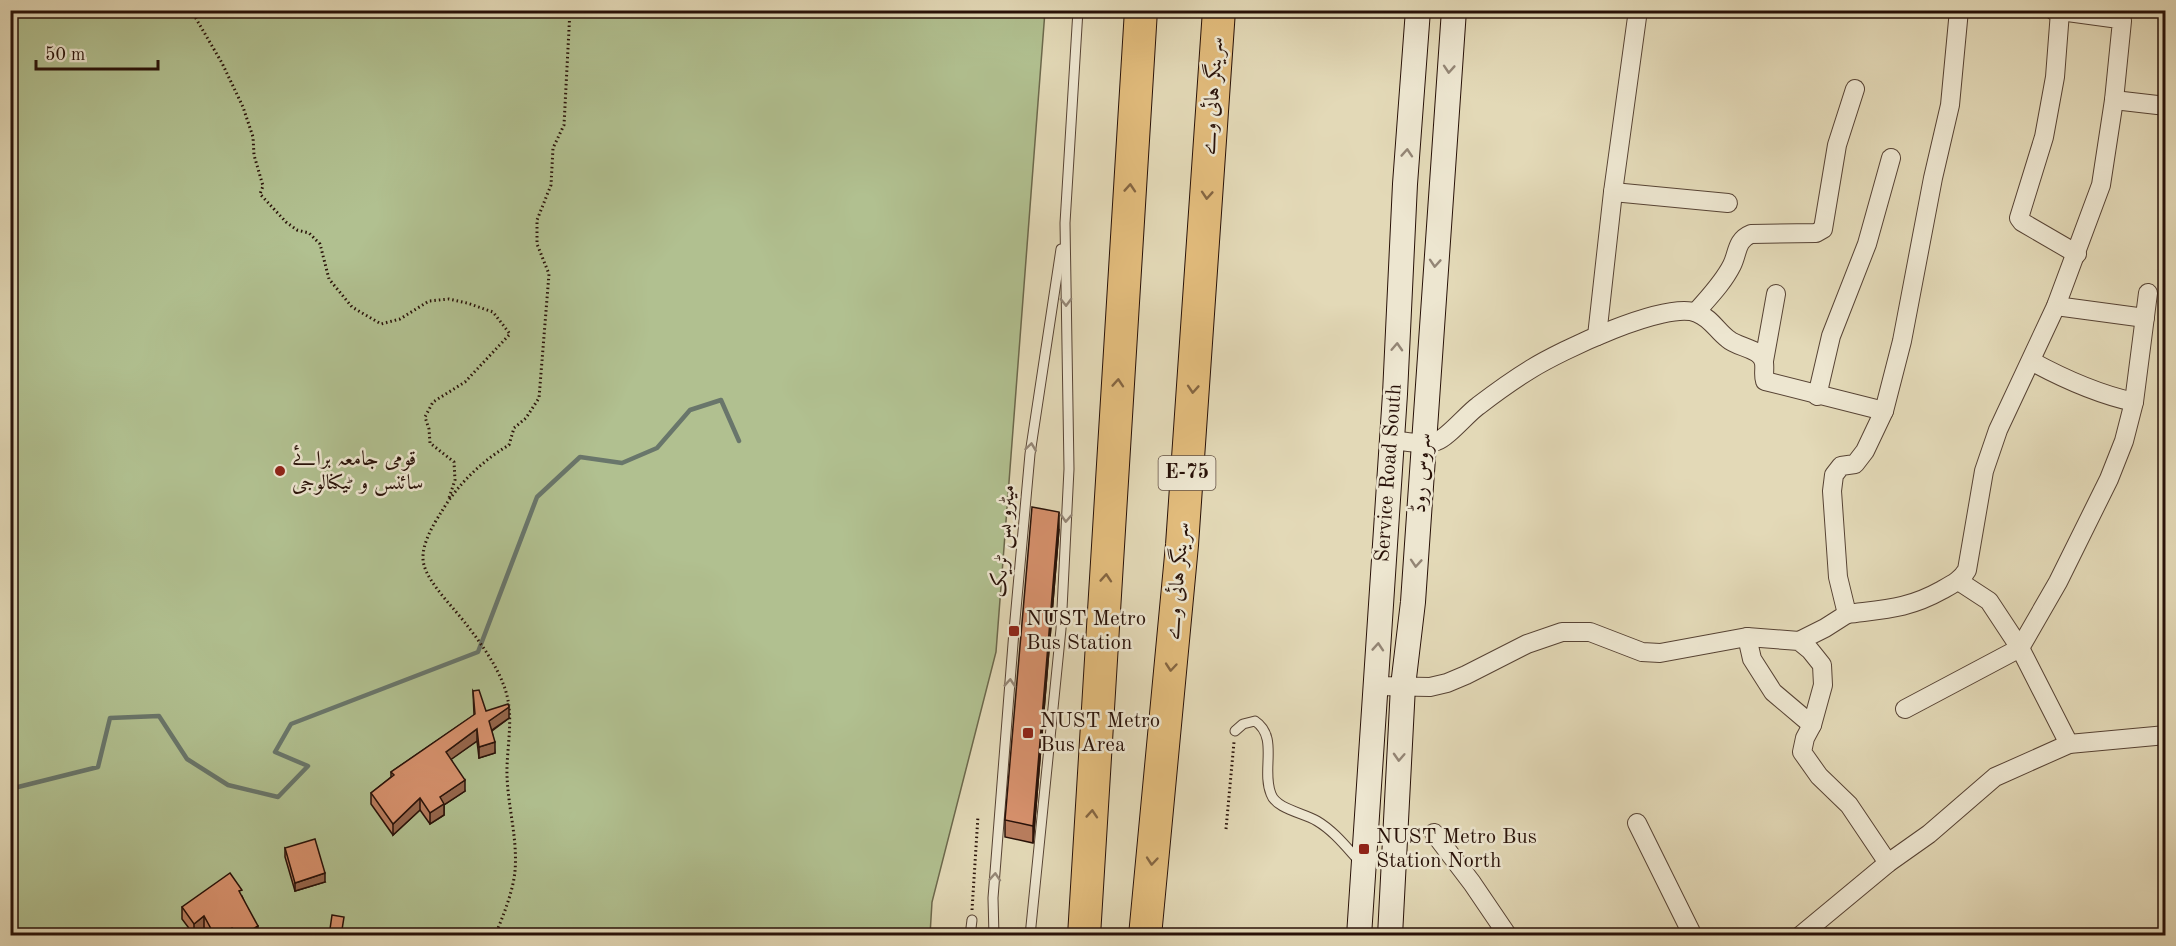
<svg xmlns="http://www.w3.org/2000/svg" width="2176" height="946" font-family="'Old Standard TT',Amiri,serif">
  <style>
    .green { fill: #b1c090; stroke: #6c684c; stroke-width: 1.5 }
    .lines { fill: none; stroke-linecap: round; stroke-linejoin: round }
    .stream { stroke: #69766b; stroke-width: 4.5 }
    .lane-casing { stroke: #574334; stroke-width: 11 }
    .street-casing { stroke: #574334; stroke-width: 20 }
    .secondary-casing { stroke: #281108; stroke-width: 26 }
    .highway-casing { stroke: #281108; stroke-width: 34 }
    .path { stroke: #281108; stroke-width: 3; stroke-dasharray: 1.5 3; stroke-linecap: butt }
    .lane { stroke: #ede6d0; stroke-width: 9 }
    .street { stroke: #ede6d0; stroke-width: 18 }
    .secondary { stroke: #ede6d0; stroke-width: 24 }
    .highway { stroke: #e2bc7c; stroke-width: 32 }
    .wall { fill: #b97d5e; stroke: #281108; stroke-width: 1.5 }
    .shaded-wall { fill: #96664c; stroke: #281108; stroke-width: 1.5 }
    .building { fill: #d7916d; stroke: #281108; stroke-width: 1.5 }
    .oneway { stroke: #948676 }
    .oneway2 { stroke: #856642 }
    .poi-dot { fill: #8f2418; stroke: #ede6d0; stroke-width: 2 }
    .labels { text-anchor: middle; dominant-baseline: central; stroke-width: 5; stroke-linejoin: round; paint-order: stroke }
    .shield { fill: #ede6d0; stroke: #635144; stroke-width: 1.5 }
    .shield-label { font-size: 20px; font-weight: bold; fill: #281108 }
    .street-label { font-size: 21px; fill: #281108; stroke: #ede6d0 }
    .poi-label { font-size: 21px; fill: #281108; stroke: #ede6d0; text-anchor: start }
  </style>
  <rect width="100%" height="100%" fill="#e3d9b7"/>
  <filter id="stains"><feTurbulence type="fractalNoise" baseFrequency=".00333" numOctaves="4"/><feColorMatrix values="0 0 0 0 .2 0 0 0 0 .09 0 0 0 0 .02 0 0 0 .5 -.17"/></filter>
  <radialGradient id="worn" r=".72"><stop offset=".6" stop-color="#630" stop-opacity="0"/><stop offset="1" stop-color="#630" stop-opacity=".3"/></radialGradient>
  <path class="green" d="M10,11H1045L996,652L932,902L930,935H11Z"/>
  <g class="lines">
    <path class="stream" d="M10,789L98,767L110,718L159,716L187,759L228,785L278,797L308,766L275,752L291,724L478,652L537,497L580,457L622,463L657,448L690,410L721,400L739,441"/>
    <g class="lane-casing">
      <g id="lane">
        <path d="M1235,731L1243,724L1255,721C1279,737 1261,770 1271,794C1276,809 1304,813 1317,821C1334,831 1347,848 1360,862"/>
        <path d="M970,936L972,920"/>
        <path d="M994,936L993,898L1014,631L1030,454L1061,249"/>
        <path d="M1030,936L1061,629L1069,469L1065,223L1078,10"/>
      </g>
    </g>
    <g class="street-casing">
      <g id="street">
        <path d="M2060,12L2055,77L2044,137L2019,218L2022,222L2077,254"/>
        <path d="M2114,100L2166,106"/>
        <path d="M1613,192L1728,203"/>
        <path d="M2056,306L2145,318"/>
        <path d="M1696,312C1709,297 1723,283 1732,265C1738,253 1736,240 1751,234L1816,233L1823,229L1837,145L1855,89"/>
        <path d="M1597,336L1613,192L1638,10"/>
        <path d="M1764,361L1776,294"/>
        <path d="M2031,361C2064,379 2097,394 2134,402"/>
        <path d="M1817,396L1831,336L1867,244L1891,158"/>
        <path d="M1392,440C1405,441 1424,446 1437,441C1447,438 1468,413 1478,406C1495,393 1513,380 1531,369C1560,351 1666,300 1697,313C1711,318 1717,331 1728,339C1738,348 1762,348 1764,363C1765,369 1763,375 1765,381L1884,411"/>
        <path d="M1963,584L1989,601L2020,648L2069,744"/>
        <path d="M1847,614C1885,609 1908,609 1942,590C1953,584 1961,580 1967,570L1984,471L1998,430L2056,306L2101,185L2114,100L2122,21L2119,19L2053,10"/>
        <path d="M1747,637L1752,659L1773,692L1812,725"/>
        <path d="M1799,641L1825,628L1847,614L1838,577L1832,491L1834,475L1841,466L1855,464L1865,451L1884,411L1902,341L1933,178L1950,105L1959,10"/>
        <path d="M1375,686L1430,687L1447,683L1466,675L1527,644L1562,632H1590L1642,652L1660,653L1747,637L1799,641L1810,650L1822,665L1823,685L1812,725L1805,738L1802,752L1819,776L1849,805L1888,863"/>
        <path d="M1905,709L2020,648L2058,582L2109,479L2124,441L2134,402L2148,293"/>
        <path d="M1637,823L1693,936"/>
        <path d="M1434,833L1472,883L1508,936"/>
        <path d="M1800,936L1888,863L1929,834L1995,777L2069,744L2166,735"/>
      </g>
    </g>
    <g class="secondary-casing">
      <g id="secondary">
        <path d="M1359,936L1395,394L1405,184L1418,10"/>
        <path d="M1390,936L1403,686L1413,602L1454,10"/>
      </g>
    </g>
    <g class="highway-casing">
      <g id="highway">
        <path d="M1084,936L1141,10"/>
        <path d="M1145,936L1182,545L1219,10"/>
      </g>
    </g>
    <g class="path">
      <path d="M191,10L222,63L243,107L253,137L254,155L263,186L260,194L286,222L297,230L309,233L320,244L329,279L352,307L381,324L400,319L429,301L449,299L467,303L493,312L510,334L465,382L433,402L425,417L429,429L430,443L454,462L455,480L449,498"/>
      <path d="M1226,829L1234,742"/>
      <path d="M972,910L978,816"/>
      <path d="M495,936C503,916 513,892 515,871C518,836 506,801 507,767C508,739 514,712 504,686C496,664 480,642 466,624C454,608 429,584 424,565C419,548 433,525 442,511C458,484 482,461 509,445L514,428L526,418L539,398L549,274L537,244V220L551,185L553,148L564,125L570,10"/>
    </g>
    <use href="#lane" class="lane"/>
    <use href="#street" class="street"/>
    <use href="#secondary" class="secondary"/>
    <use href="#highway" class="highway"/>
  </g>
  <g class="wall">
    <path d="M1059,529L1033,843L1005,837V820Z"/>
    <path d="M473,691L486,711L509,718L492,731L495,753L479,758L477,741L451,759L465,791L444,805V815L430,824L420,810L393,835L371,804V793L391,777V772L474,715Z"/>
    <path d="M285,848L325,882L295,891L285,857Z"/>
    <path d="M242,896L258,936H209L204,928L194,935L182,919V907Z"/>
  </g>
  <g class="shaded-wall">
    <path d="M1059,512V529L1033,843V826Z"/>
    <path d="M509,707V718L489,732V721Z"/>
    <path d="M477,729V741L446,763V752Z"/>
    <path d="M495,742V753L479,758V747Z"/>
    <path d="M465,780V791L444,805V815L430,824V813L440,797Z"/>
    <path d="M420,798V810L393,835V824Z"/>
    <path d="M325,873V882L295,891V883Z"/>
    <path d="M204,916V928L194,935V924Z"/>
    <path d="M258,926V936H242Z"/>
    <path d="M232,928V936H219Z"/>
  </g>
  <g class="building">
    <path d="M1032,507L1059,512L1033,826L1005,820Z"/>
    <path d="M479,690L486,711L508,704L509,707L489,721L495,742L479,747L477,729L446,752L465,780L440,797L444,804L430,813L420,798L393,824L371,793L394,775L391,772L475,714L473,691Z"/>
    <path d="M315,839L325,873L295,883L285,848Z"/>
    <path d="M230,873L242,890L239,891L258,926L242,936H236L232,928L219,936H215L204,916L194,924L182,907Z"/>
    <path d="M332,915L344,917L341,936H329Z"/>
  </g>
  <defs><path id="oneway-chevron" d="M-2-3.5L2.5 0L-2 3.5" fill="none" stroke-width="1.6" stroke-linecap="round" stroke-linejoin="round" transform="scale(1.5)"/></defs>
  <g class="oneway">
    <use href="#oneway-chevron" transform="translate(1449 69) rotate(94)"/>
    <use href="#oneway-chevron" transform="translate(1407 153) rotate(-86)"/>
    <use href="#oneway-chevron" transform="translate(1435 263) rotate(94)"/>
    <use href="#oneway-chevron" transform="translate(1066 302) rotate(89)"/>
    <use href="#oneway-chevron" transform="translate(1397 347) rotate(-87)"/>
    <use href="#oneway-chevron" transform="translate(1031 447) rotate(-82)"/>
    <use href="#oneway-chevron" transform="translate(1066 518) rotate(93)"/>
    <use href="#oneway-chevron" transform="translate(1416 563) rotate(94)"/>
    <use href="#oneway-chevron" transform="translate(1378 647) rotate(-86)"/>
    <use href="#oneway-chevron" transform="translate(1010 683) rotate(-86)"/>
    <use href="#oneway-chevron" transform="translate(1399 757) rotate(93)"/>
    <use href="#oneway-chevron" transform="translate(995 877) rotate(-86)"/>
  </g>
  <g class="oneway2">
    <use href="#oneway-chevron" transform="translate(1130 188) rotate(-86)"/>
    <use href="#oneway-chevron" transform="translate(1207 195) rotate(94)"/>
    <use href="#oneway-chevron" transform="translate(1118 383) rotate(-86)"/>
    <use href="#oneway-chevron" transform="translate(1193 389) rotate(94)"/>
    <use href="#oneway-chevron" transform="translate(1106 578) rotate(-86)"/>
    <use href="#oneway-chevron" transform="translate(1171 667) rotate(95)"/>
    <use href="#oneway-chevron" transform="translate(1092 814) rotate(-86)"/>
    <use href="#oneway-chevron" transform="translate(1152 861) rotate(95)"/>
  </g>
  <g class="poi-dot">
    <circle cx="280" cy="471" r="6"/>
    <rect x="1008" y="625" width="12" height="12" rx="3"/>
    <rect x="1022" y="727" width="12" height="12" rx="3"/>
    <rect x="1358" y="843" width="12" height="12" rx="3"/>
  </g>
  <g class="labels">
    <rect class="shield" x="1158.5" y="456" width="57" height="34" rx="4.5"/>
    <g class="shield-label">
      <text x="1187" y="473">E-75</text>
    </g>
    <g class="street-label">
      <text transform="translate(1213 96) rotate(-86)">سرینگر ہائی وے</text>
      <text transform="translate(1389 473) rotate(-86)">Service Road South</text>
      <text transform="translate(1422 473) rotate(-86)">سروس روڈ</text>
      <text transform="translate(1004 541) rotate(-85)">میٹرو بس ٹریک</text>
      <text transform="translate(1178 581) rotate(-85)">سرینگر ہائی وے</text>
    </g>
    <g class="poi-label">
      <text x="292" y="459">قومی جامعہ برائے<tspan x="292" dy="24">سائنس و ٹیکنالوجی</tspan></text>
      <text x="1026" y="619">NUST Metro<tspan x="1026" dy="24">Bus Station</tspan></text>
      <text x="1040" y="721">NUST Metro<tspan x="1040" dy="24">Bus Area</tspan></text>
      <text x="1376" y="837">NUST Metro Bus<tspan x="1376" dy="24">Station North</tspan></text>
    </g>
  </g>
  <rect width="2176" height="946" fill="none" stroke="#e3d9b7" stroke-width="36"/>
  <rect x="12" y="12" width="2152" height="922" fill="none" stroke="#281108" stroke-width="3"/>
  <rect x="18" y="18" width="2140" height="910" fill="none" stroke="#281108" stroke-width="1.5"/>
  <path d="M36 60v9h122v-9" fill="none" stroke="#281108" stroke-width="3"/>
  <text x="45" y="60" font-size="18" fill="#281108" stroke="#ede6d0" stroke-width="4.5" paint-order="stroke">50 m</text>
  <rect width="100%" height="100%" filter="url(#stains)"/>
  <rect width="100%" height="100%" fill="url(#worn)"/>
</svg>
